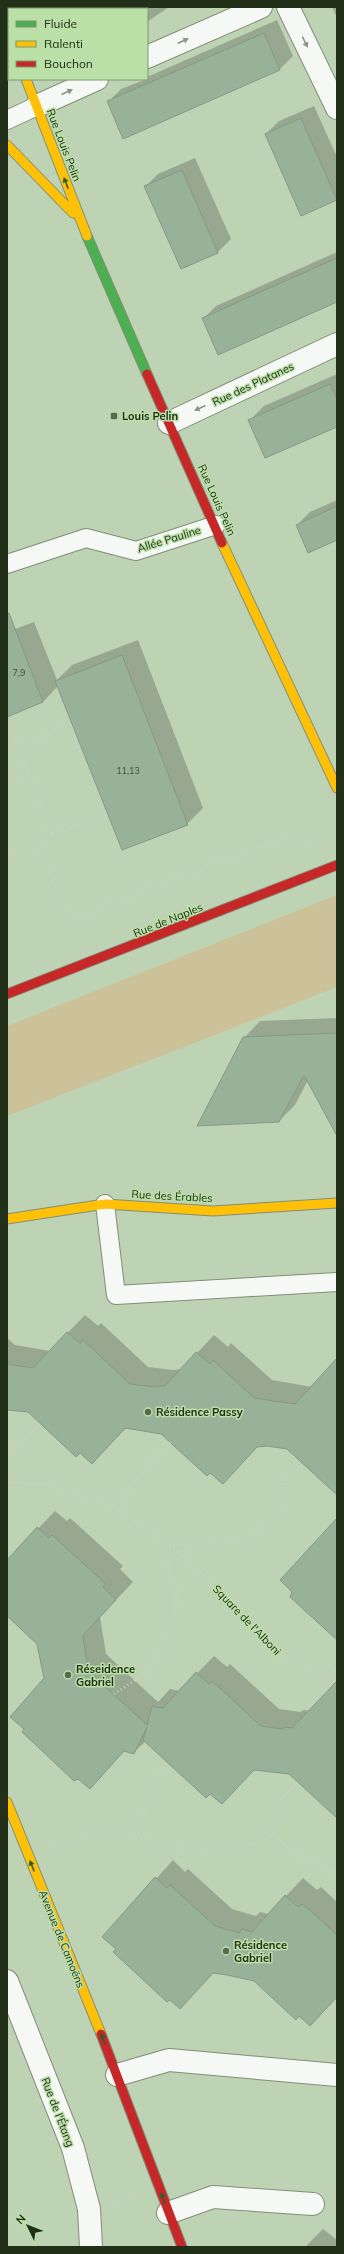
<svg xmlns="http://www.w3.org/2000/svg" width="344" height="2254" font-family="Mulish,sans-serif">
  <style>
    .green { fill: #ccc29a }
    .shadow { fill: #0003 }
    .building { fill: #98b29a; stroke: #859985 }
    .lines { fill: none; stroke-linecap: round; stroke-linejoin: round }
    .lane-casing { stroke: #808f78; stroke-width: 20 }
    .street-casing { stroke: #808f78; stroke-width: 24 }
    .fast-casing { stroke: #808f78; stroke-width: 11 }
    .slow-casing { stroke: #808f78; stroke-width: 11 }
    .jam-casing { stroke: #808f78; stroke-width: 11 }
    .path { stroke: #ccd2c9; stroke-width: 2.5; stroke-dasharray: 1 3; stroke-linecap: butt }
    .lane { stroke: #f5f8f4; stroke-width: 18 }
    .street { stroke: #f5f8f4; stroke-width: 22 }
    .fast { stroke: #4caf50; stroke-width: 9 }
    .slow { stroke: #ffc107; stroke-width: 9 }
    .jam { stroke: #c62828; stroke-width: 9 }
    .oneway { fill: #8c9487 }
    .oneway2 { fill: #315c2d }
    .poi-dot { fill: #596950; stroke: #badfa7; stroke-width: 1.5 }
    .labels { text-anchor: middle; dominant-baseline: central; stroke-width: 3; stroke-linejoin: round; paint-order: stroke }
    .number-label { font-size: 9px; fill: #40503a }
    .street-label { font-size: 11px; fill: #22301a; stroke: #badfa7 }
    .poi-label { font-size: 11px; font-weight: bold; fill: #22301a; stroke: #badfa7; text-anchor: start }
  </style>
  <rect width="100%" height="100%" fill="#bed2b4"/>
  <path class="green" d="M337,895V987L7,1116V1026Z"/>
  <g class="shadow">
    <path d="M95,7H169L147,22V9H92Z"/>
    <path d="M332,7H337V18Z"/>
    <path d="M277,20L293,56L280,69L124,138L108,102L121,89L147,79V77Z"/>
    <path d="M314,106L337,157V199L301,215L266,134L279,121Z"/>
    <path d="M195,158L231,239L218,252L181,268L145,187L158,174Z"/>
    <path d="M337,252V301L203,319L216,306Z"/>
    <path d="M337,374V425L249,421L264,406Z"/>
    <path d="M337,500V539L297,525L310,512Z"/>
    <path d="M34,622L57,680L72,665L138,640L203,808L187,824L58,686L43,702L7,715V632Z"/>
    <path d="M337,1018V1119L308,1080L295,1105L279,1121L244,1038L260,1021Z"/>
    <path d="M85,1315L98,1326L101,1323L148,1367L173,1370L182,1369L214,1335L228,1347L231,1343L272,1380L312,1387L337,1360V1493L288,1448L126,1428L92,1463L28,1411L7,1409V1338L15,1345L50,1351Z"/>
    <path d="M55,1511L67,1521L70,1518L123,1566L120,1569L133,1582L100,1617L106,1654L158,1702L170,1689L180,1691L214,1656L227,1667L230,1664L279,1709L300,1712L304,1710L310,1711L337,1683V1815L289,1774L146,1741L134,1752L125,1750L90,1788L46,1679L38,1643L7,1615V1561Z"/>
    <path d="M173,1860L185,1872L188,1869L232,1909L256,1916L260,1912L269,1914L303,1878L317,1890L321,1887L337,1902V1997L310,2025L254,1980L214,1972L180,2008L104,1937Z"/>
    <path d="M323,2229L337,2240V2247H305Z"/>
  </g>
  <g class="building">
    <path d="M264,33L280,70L123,139L107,101Z"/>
    <path d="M301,118L337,200L301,216L265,134Z"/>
    <path d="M182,170L218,253L181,269L144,186Z"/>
    <path d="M337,258V302L218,355L202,318Z"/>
    <path d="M330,384L337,399V427L265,458L248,420Z"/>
    <path d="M337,506V540L308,553L296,525Z"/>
    <path d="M9,613L43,702L7,717V614Z"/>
    <path d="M122,655L188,825L122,850L55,681Z"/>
    <path d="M337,1033V1136L304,1075L279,1122L197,1126L243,1037Z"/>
    <path d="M67,1332L80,1343L83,1340L130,1384L155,1387L157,1386H165L196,1352L210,1364L213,1360L254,1398L295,1404L337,1358V1495L287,1449L267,1446L257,1447L223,1484L210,1473L207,1476L161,1434L125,1428L92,1464L80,1453L76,1457L28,1412L7,1410V1364L33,1368Z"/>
    <path d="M337,1518V1640L290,1597L292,1592L280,1580Z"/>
    <path d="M37,1527L49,1538L52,1535L106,1584L103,1587L116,1600L83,1635L88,1671L147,1725L152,1706L163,1708L196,1672L209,1684L212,1681L261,1726L282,1729L285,1727L292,1728L337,1681V1818L289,1774L254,1770L222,1804L210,1794L206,1798L143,1740L147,1727L134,1754L124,1751L90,1789L78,1779L74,1781L22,1732L24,1729L10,1717L44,1678L37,1644L7,1616V1560Z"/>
    <path d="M155,1877L167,1888L170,1885L215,1926L239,1933L242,1929L252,1932L285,1895L298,1907L303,1904L337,1935V1997L310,2026L299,2016L296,2020L254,1981L227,1975L213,1973L180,2009L170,2000L167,2002L113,1952L116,1949L102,1937Z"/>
  </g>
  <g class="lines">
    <g class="lane-casing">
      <g id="lane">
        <path d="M7,120L37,106"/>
        <path d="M7,564L86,538L136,551L216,525"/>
        <path d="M105,1204L116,1295L337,1282"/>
      </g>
    </g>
    <g class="street-casing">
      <g id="street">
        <path d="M288,7L337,108"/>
        <path d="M147,57L261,7"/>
        <path d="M37,106L97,79"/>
        <path d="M169,423L337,344"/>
        <path d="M7,1981L73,2148L89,2209L91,2247"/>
        <path d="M117,2075L169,2060L337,2075"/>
        <path d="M168,2213L213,2197L313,2204"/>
      </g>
    </g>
    <g class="fast-casing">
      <path id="fast" d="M87,236L147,374"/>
    </g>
    <g class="slow-casing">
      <g id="slow">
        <path d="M7,27L9,32"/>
        <path d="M26,79L87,236"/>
        <path d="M7,145L73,213"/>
        <path d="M222,543L337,788"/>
        <path d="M7,1219L105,1204L213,1211L337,1203"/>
        <path d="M7,1802L101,2034"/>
      </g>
    </g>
    <g class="jam-casing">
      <g id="jam">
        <path d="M147,374L222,543"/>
        <path d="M7,994L337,865"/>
        <path d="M101,2034L182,2247"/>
      </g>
    </g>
    <g class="path">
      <path d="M7,720L28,772L7,779"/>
      <path d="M18,746L72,724"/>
      <path d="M28,772L52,835L107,815"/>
      <path d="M37,843L52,835"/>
      <path d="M7,855L37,843L69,920L302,830L311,845"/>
      <path d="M7,1456L40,1423"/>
      <path d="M7,1482L54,1485L114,1506L194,1565L284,1658L337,1671"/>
      <path d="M114,1506L171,1442"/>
      <path d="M169,1546L254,1536L280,1507L294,1456"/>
      <path d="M114,1694L143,1675L164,1649L175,1619L176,1591L162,1542"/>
      <path d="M273,1835L280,1800L297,1782"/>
      <path d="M137,1838L154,1778L167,1762"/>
      <path d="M55,1848L113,1833L217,1856L273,1835L304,1860L337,1873"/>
      <path d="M116,2201L132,2196"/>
    </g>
    <use href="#lane" class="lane"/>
    <use href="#street" class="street"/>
    <use href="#fast" class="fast"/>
    <use href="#slow" class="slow"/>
    <use href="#jam" class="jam"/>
  </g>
  <defs><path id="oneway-solid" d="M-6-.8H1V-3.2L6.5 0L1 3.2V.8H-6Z"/></defs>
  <g class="oneway">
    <use href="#oneway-solid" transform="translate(183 41) rotate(-24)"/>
    <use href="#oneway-solid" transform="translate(305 42) rotate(64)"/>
    <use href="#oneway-solid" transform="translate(67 92) rotate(-24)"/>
    <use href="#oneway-solid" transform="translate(200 408) rotate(156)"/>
  </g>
  <g class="oneway2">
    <use href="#oneway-solid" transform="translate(66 183) rotate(-111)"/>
    <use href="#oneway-solid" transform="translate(32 1866) rotate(-112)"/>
    <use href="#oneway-solid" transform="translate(103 2039) rotate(-112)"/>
    <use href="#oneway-solid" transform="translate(163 2198) rotate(-110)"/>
  </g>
  <g class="poi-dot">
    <rect x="110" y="412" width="8" height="8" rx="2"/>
    <circle cx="148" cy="1412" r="4"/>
    <circle cx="68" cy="1675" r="4"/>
    <circle cx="226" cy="1951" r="4"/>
  </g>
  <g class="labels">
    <g class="number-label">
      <text x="19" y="672">7,9</text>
      <text x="128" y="770">11,13</text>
    </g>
    <g class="street-label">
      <text transform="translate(64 145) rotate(69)">Rue Louis Pelin</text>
      <text transform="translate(253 384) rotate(-25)">Rue des Platanes</text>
      <text transform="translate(217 500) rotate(66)">Rue Louis Pelin</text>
      <text transform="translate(169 539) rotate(-17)">Allée Pauline</text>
      <text transform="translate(168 920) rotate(-22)">Rue de Naples</text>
      <text transform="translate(172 1196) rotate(3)">Rue des Érables</text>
      <text transform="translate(247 1620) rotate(46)">Square de l'Alboni</text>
      <text transform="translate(62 1939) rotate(68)">Avenue de Camoëns</text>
      <text transform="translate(58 2112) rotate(69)">Rue de l'Étang</text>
    </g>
    <g class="poi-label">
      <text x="122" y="416">Louis Pelin</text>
      <text x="156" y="1412">Résidence Passy</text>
      <text x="76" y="1669">Réseidence<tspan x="76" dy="13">Gabriel</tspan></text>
      <text x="234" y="1945">Résidence<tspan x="234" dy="13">Gabriel</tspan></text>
    </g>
  </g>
  <rect width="344" height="2254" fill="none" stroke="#22301a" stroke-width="16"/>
  <rect x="8" y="8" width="140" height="72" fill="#badfa7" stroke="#7d996f"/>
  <rect x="16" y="21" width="20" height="6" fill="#4caf50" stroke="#7d996f"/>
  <text x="44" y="28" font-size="12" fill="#22301a">Fluide</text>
  <rect x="16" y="41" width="20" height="6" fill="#ffc107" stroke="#7d996f"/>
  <text x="44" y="48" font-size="12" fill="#22301a">Ralenti</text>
  <rect x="16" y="61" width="20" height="6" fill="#c62828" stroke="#7d996f"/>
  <text x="44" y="68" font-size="12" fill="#22301a">Bouchon</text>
  <g transform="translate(28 2226) rotate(313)" stroke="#badfa7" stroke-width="3" paint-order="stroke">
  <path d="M0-3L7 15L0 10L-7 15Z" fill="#22301a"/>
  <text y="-6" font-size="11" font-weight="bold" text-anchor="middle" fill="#22301a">N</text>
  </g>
</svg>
